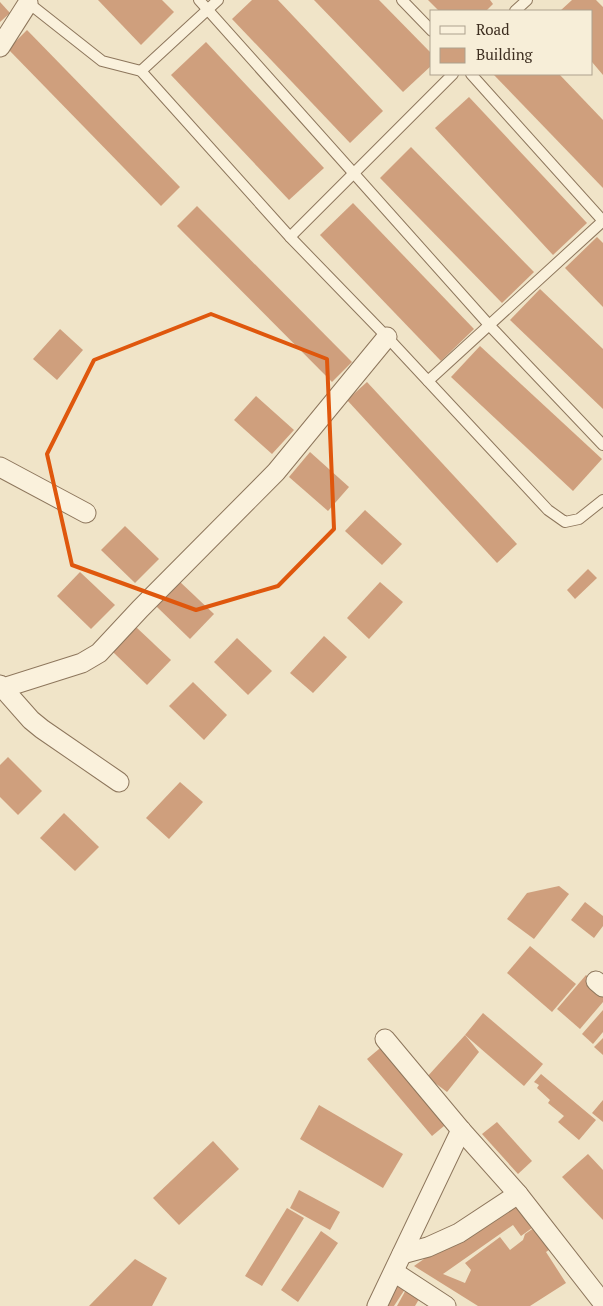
<svg xmlns="http://www.w3.org/2000/svg" width="603" height="1306" font-family="'PT Serif',serif">
  <style>
    .building { fill: #cf9f7d }
    .lines { fill: none; stroke-linecap: round; stroke-linejoin: round }
    .service-casing { stroke: #8d765c; stroke-width: 12 }
    .minor-casing { stroke: #8d765c; stroke-width: 21 }
    .service { stroke: #faf1dc; stroke-width: 10 }
    .minor { stroke: #faf1dc; stroke-width: 19 }
    .marked { fill: none; stroke: #df570d; stroke-width: 4; stroke-linejoin: round }
  </style>
  <rect width="100%" height="100%" fill="#f0e4c8"/>
  <g class="building">
    <path d="M98,0H162L174,12L141,45Z"/>
    <path d="M252,0H278L383,111L350,143L232,19Z"/>
    <path d="M314,0H379L432,54V65L403,92Z"/>
    <path d="M428,0H490L493,4L486,11H439Z"/>
    <path d="M572,0H596L603,7V75L592,62V11H560Z"/>
    <path d="M0,2L10,13L0,22Z"/>
    <path d="M27,30L180,187L161,206L8,49Z"/>
    <path d="M206,42L324,168L289,200L171,75Z"/>
    <path d="M493,74H559L603,120V188Z"/>
    <path d="M469,97L587,223L553,255L435,128Z"/>
    <path d="M411,147L534,272L502,303L380,178Z"/>
    <path d="M353,203L474,329L441,361L320,235Z"/>
    <path d="M197,206L352,362L332,382L177,226Z"/>
    <path d="M597,237L603,243V307L565,268Z"/>
    <path d="M540,289L603,349V409L510,320Z"/>
    <path d="M60,329L83,350L57,380L33,359Z"/>
    <path d="M480,346L602,459L573,491L451,377Z"/>
    <path d="M367,382L517,544L497,563L347,400Z"/>
    <path d="M256,396L294,430L272,454L234,420Z"/>
    <path d="M310,452L349,487L328,511L289,477Z"/>
    <path d="M365,510L402,544L382,565L345,531Z"/>
    <path d="M125,526L159,559L135,583L101,550Z"/>
    <path d="M588,569L597,578L575,599L567,590Z"/>
    <path d="M80,572L115,605L91,629L57,596Z"/>
    <path d="M179,581L214,614L190,639L156,606Z"/>
    <path d="M380,582L403,602L369,639L347,618Z"/>
    <path d="M136,627L171,660L147,685L113,652Z"/>
    <path d="M324,636L347,657L313,693L290,673Z"/>
    <path d="M237,638L272,671L248,695L214,662Z"/>
    <path d="M193,682L227,715L204,740L169,706Z"/>
    <path d="M8,757L42,791L18,815L0,797V765Z"/>
    <path d="M180,782L203,802L169,839L146,818Z"/>
    <path d="M64,813L99,847L75,871L40,838Z"/>
    <path d="M559,886L569,894L534,939L507,919L527,893Z"/>
    <path d="M585,902L603,916V926L594,938L571,920Z"/>
    <path d="M530,946L576,984L552,1012L507,973Z"/>
    <path d="M586,975L603,990V1002L580,1029L557,1009Z"/>
    <path d="M603,1010V1032L593,1044L582,1034Z"/>
    <path d="M483,1013L543,1064L524,1086L465,1035Z"/>
    <path d="M465,1035L479,1052L447,1092L427,1077Z"/>
    <path d="M603,1038V1055L594,1047Z"/>
    <path d="M385,1044L450,1121L432,1136L367,1059Z"/>
    <path d="M541,1074L596,1120L579,1140L558,1122L564,1116L548,1103L550,1100L537,1088L539,1085L534,1082Z"/>
    <path d="M603,1100V1122L592,1113Z"/>
    <path d="M319,1105L403,1154L383,1188L300,1139Z"/>
    <path d="M497,1122L532,1161L518,1174L482,1134Z"/>
    <path d="M213,1141L239,1169L179,1225L153,1198Z"/>
    <path d="M588,1154L603,1170V1220L562,1177Z"/>
    <path d="M299,1190L340,1212L330,1230L290,1208Z"/>
    <path d="M518,1193L539,1223L521,1236L513,1225L443,1274L465,1283L471,1270L465,1263L500,1237L510,1250L523,1240L525,1234L541,1223L556,1245L546,1252L566,1283L530,1306H478L414,1266Z"/>
    <path d="M287,1208L304,1218L262,1286L245,1276Z"/>
    <path d="M321,1231L338,1243L298,1302L281,1290Z"/>
    <path d="M135,1259L167,1278L152,1306H89Z"/>
    <path d="M389,1270L409,1283L394,1306H366Z"/>
    <path d="M408,1286L422,1294L415,1306H397Z"/>
  </g>
  <g class="lines">
    <g class="service-casing">
      <g id="service">
        <path d="M199,0L490,326L603,445"/>
        <path d="M402,0L432,31"/>
        <path d="M26,1L102,61L141,71L290,237L387,337L548,510L565,522L579,519L603,500"/>
        <path d="M515,11L527,0"/>
        <path d="M141,71L218,0"/>
        <path d="M290,237L453,74"/>
        <path d="M428,381L603,221L471,74"/>
      </g>
    </g>
    <g class="minor-casing">
      <g id="minor">
        <path d="M0,47L28,3"/>
        <path d="M0,467L86,513"/>
        <path d="M0,685L31,720L42,729L119,782"/>
        <path d="M0,688H3L82,663L99,653L140,609L276,472L387,337"/>
        <path d="M596,981L603,987"/>
        <path d="M385,1039L461,1130L518,1194L603,1303"/>
        <path d="M402,1254L428,1247L459,1233L518,1194"/>
        <path d="M394,1272L446,1306"/>
        <path d="M377,1306L461,1130"/>
      </g>
    </g>
    <use href="#service" class="service"/>
    <use href="#minor" class="minor"/>
  </g>
  <path class="marked" d="M211,314L327,359L334,529L278,586L196,610L72,565L47,454L94,360Z"/>
  <rect x="430" y="10" width="162" height="65" fill="#f7eed8" stroke="#ada18e"/>
  <rect x="440" y="26" width="25" height="8" fill="#faf1dc" stroke="#ada18e"/>
  <text x="476" y="35" font-size="15" fill="#3d2e20">Road</text>
  <rect x="440" y="48" width="25" height="15" fill="#cf9f7d" stroke="#ada18e"/>
  <text x="476" y="60" font-size="15" fill="#3d2e20">Building</text>
</svg>
